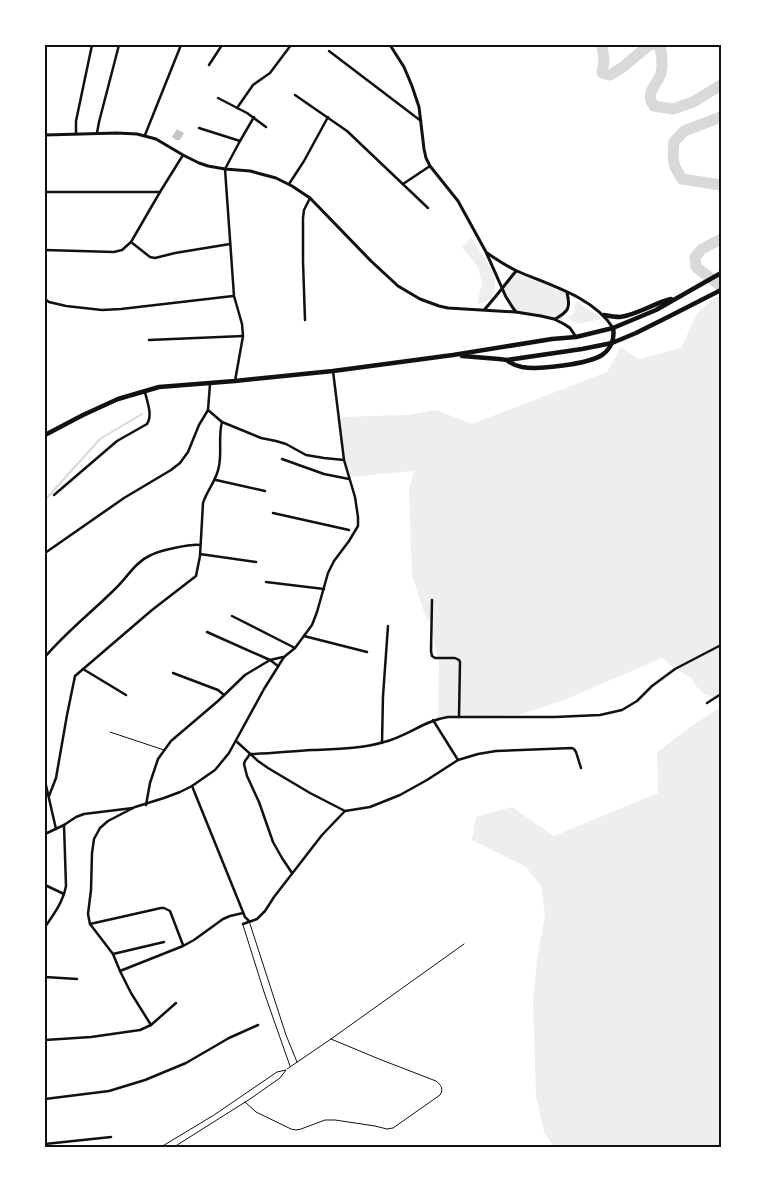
<svg xmlns="http://www.w3.org/2000/svg" width="766" height="1192" font-family="'Fira Sans',sans-serif">
  <style>
    .green { fill: #eee }
    .lines { fill: none; stroke-linecap: round; stroke-linejoin: round }
    .stream { stroke: #d9d9d9; stroke-width: 2 }
    .river { stroke: #d9d9d9; stroke-width: 11 }
    .building { fill: #c4c4c4 }
    .service { stroke: #111; stroke-width: 1 }
    .minor { stroke: #111; stroke-width: 2.5 }
    .tertiary { stroke: #111; stroke-width: 3 }
    .primary { stroke: #111; stroke-width: 4.5 }
    .neatline { fill: none; stroke: #111; stroke-width: 2 }
  </style>
  <rect width="100%" height="100%" fill="#fff"/>
  <g class="green">
    <path d="M471,237C478,248 486,259 492,271C499,286 495,303 477,304L482,283L478,267L462,247Z"/>
    <path d="M516,271L564,291L568,298V308L563,313L553,318L518,311L513,307L503,288Z"/>
    <path d="M716,297H721V700L704,694L696,686L691,678L669,664L662,658L564,700L518,715L438,718L439,664L430,621L425,615L412,575L409,490L414,471L350,477C344,458 338,437 341,417L407,415L436,410L472,424L607,372L621,347L639,359L681,348L697,314Z"/>
    <path d="M576,301L602,319L578,324L567,318C575,313 575,311 576,301Z"/>
    <path d="M721,707V1147H554L544,1132L536,1096L533,1003L537,960L545,915L541,886L526,867L472,840L476,817L512,807L554,836L658,793L657,752L690,727Z"/>
  </g>
  <g class="lines">
    <path class="stream" d="M45,500L100,439L142,414"/>
    <g class="river">
      <path d="M602,45L604,60L602,73L610,75L623,67L649,45H652"/>
      <path d="M659,45C662,52 663,65 661,73C657,86 644,92 654,106L673,109L693,102L721,85"/>
      <path d="M721,117L684,131L674,142C673,161 671,162 682,179L721,185"/>
      <path d="M721,239L702,249L695,257L696,267L721,286"/>
    </g>
  </g>
  <path class="building" d="M177,129L184,133L180,140H176L172,137Z"/>
  <g class="lines">
    <g class="service">
      <path d="M110,732L164,750"/>
      <path d="M250,924L286,1035L297,1062"/>
      <path d="M243,925L264,992L290,1066"/>
      <path d="M287,1069L331,1039L464,944"/>
      <path d="M245,1102L256,1112L291,1129L296,1130L301,1129L325,1120H335L375,1126L387,1129L393,1128L440,1095C444,1089 441,1085 436,1081L379,1059L331,1039"/>
      <path d="M161,1147L214,1115L277,1072L286,1070L280,1078L250,1099L174,1147"/>
    </g>
    <g class="minor">
      <path d="M329,51L421,121"/>
      <path d="M209,65L222,45"/>
      <path d="M295,95L347,131L428,208"/>
      <path d="M218,98L247,113L266,127"/>
      <path d="M237,108L253,85L270,73L291,45"/>
      <path d="M199,128L240,141"/>
      <path d="M97,133L99,122L119,45"/>
      <path d="M76,134V121L92,45"/>
      <path d="M145,135L181,45"/>
      <path d="M289,184L304,161L328,117"/>
      <path d="M403,184L430,166"/>
      <path d="M45,192H160"/>
      <path d="M131,242L150,257L155,258L175,253L230,244"/>
      <path d="M45,250L114,252L122,250L131,242L160,192L183,155"/>
      <path d="M45,299L49,302L66,306L102,310L121,309L233,296"/>
      <path d="M305,320L303,261V218L304,210L310,198"/>
      <path d="M149,340L243,336"/>
      <path d="M235,381L243,336L242,324L234,296L225,169L240,141L254,117"/>
      <path d="M208,410L222,422L261,438L276,441L286,444L306,455L324,458L344,460"/>
      <path d="M282,459L324,474L349,479"/>
      <path d="M216,480L265,491"/>
      <path d="M54,495L117,441L147,424C153,415 147,402 145,392"/>
      <path d="M273,513L349,530"/>
      <path d="M45,553L124,498L171,470L180,463L188,452L199,425L208,410L210,384"/>
      <path d="M200,554L256,562"/>
      <path d="M266,582L324,589"/>
      <path d="M432,600L431,651L432,656L435,658H455L459,660L460,662L459,717"/>
      <path d="M232,616L295,648"/>
      <path d="M207,632L270,660L278,666"/>
      <path d="M304,636L367,652"/>
      <path d="M45,657C66,632 92,612 115,589C127,578 135,562 151,555C161,550 190,544 200,545"/>
      <path d="M83,669L126,695"/>
      <path d="M173,673L218,690L224,695"/>
      <path d="M707,703L721,694"/>
      <path d="M433,720L458,760"/>
      <path d="M236,741L258,761L268,768L310,793L345,811"/>
      <path d="M382,743L383,696L388,626"/>
      <path d="M45,781L56,829"/>
      <path d="M192,786L245,917L250,922"/>
      <path d="M49,796L56,778L67,715L75,676L152,610L196,576L200,556L203,503C207,490 217,480 219,466C222,452 218,436 222,422"/>
      <path d="M146,805L150,783L158,759L171,741L218,701L245,675L270,660L283,657"/>
      <path d="M45,834L64,825L76,817L84,814L133,808"/>
      <path d="M292,873L282,858L273,842L259,802L247,776L244,764L245,761L250,754C271,754 291,751 312,750C336,749 361,749 384,742C408,736 423,721 448,717H555L600,715L622,710L637,701L652,686L675,669L721,645"/>
      <path d="M45,885L64,894"/>
      <path d="M90,924L161,908H164L170,911L183,945"/>
      <path d="M243,924L257,919L265,911L274,897L322,835L345,811L370,807L400,795L427,780L458,760L478,754L496,751L572,748L574,749L576,752L581,768"/>
      <path d="M45,927C54,914 63,902 66,886L64,825"/>
      <path d="M113,954L164,942"/>
      <path d="M120,971L183,946L194,940L223,919L230,916L243,913"/>
      <path d="M45,977L77,979"/>
      <path d="M151,1025L131,993L120,971L113,954L90,924L88,914L91,890L92,853L94,839L100,828L108,821L135,807L164,798L180,792L192,786L215,770L229,753L264,689L284,657L295,648L312,625L317,612L328,573L334,561L349,541L358,526V517L355,497L344,460L333,371"/>
      <path d="M45,1040L91,1037L140,1030L151,1025L176,1003"/>
      <path d="M45,1099L109,1091L145,1080L186,1063L229,1038L258,1025"/>
      <path d="M45,1144L111,1137"/>
    </g>
    <g class="tertiary">
      <path d="M390,45L404,67L412,86L419,107L424,149L426,158L430,166L458,201L486,252L506,297L513,308L516,312"/>
      <path d="M45,135L117,133L137,134L156,139L183,155L199,163L208,166L225,169L250,171L276,178L292,186L310,198L371,261L398,286L420,299L439,306L448,308L516,312L541,316L554,319L564,324L570,328L576,337"/>
      <path d="M487,253C496,259 506,266 517,271C549,285 594,297 613,328"/>
      <path d="M485,309L496,296L516,271"/>
      <path d="M555,319C568,312 571,308 567,293"/>
    </g>
    <g class="primary">
      <path d="M604,315C609,316 615,317 620,317C637,315 654,303 671,299"/>
      <path d="M462,356L499,359L507,360L582,349L612,343L636,333L666,318L721,290"/>
      <path d="M508,361C512,364 517,366 522,367C539,370 588,364 602,355C611,349 615,338 613,328"/>
      <path d="M45,435L83,415L118,399L159,387L235,381L333,371L453,355L552,339L576,337L613,328L656,310L721,273"/>
    </g>
  </g>
  <rect width="766" height="1192" fill="none" stroke="#ffffff" stroke-width="92"/>
  <rect x="46" y="46" width="674" height="1100" class="neatline"/>
</svg>
